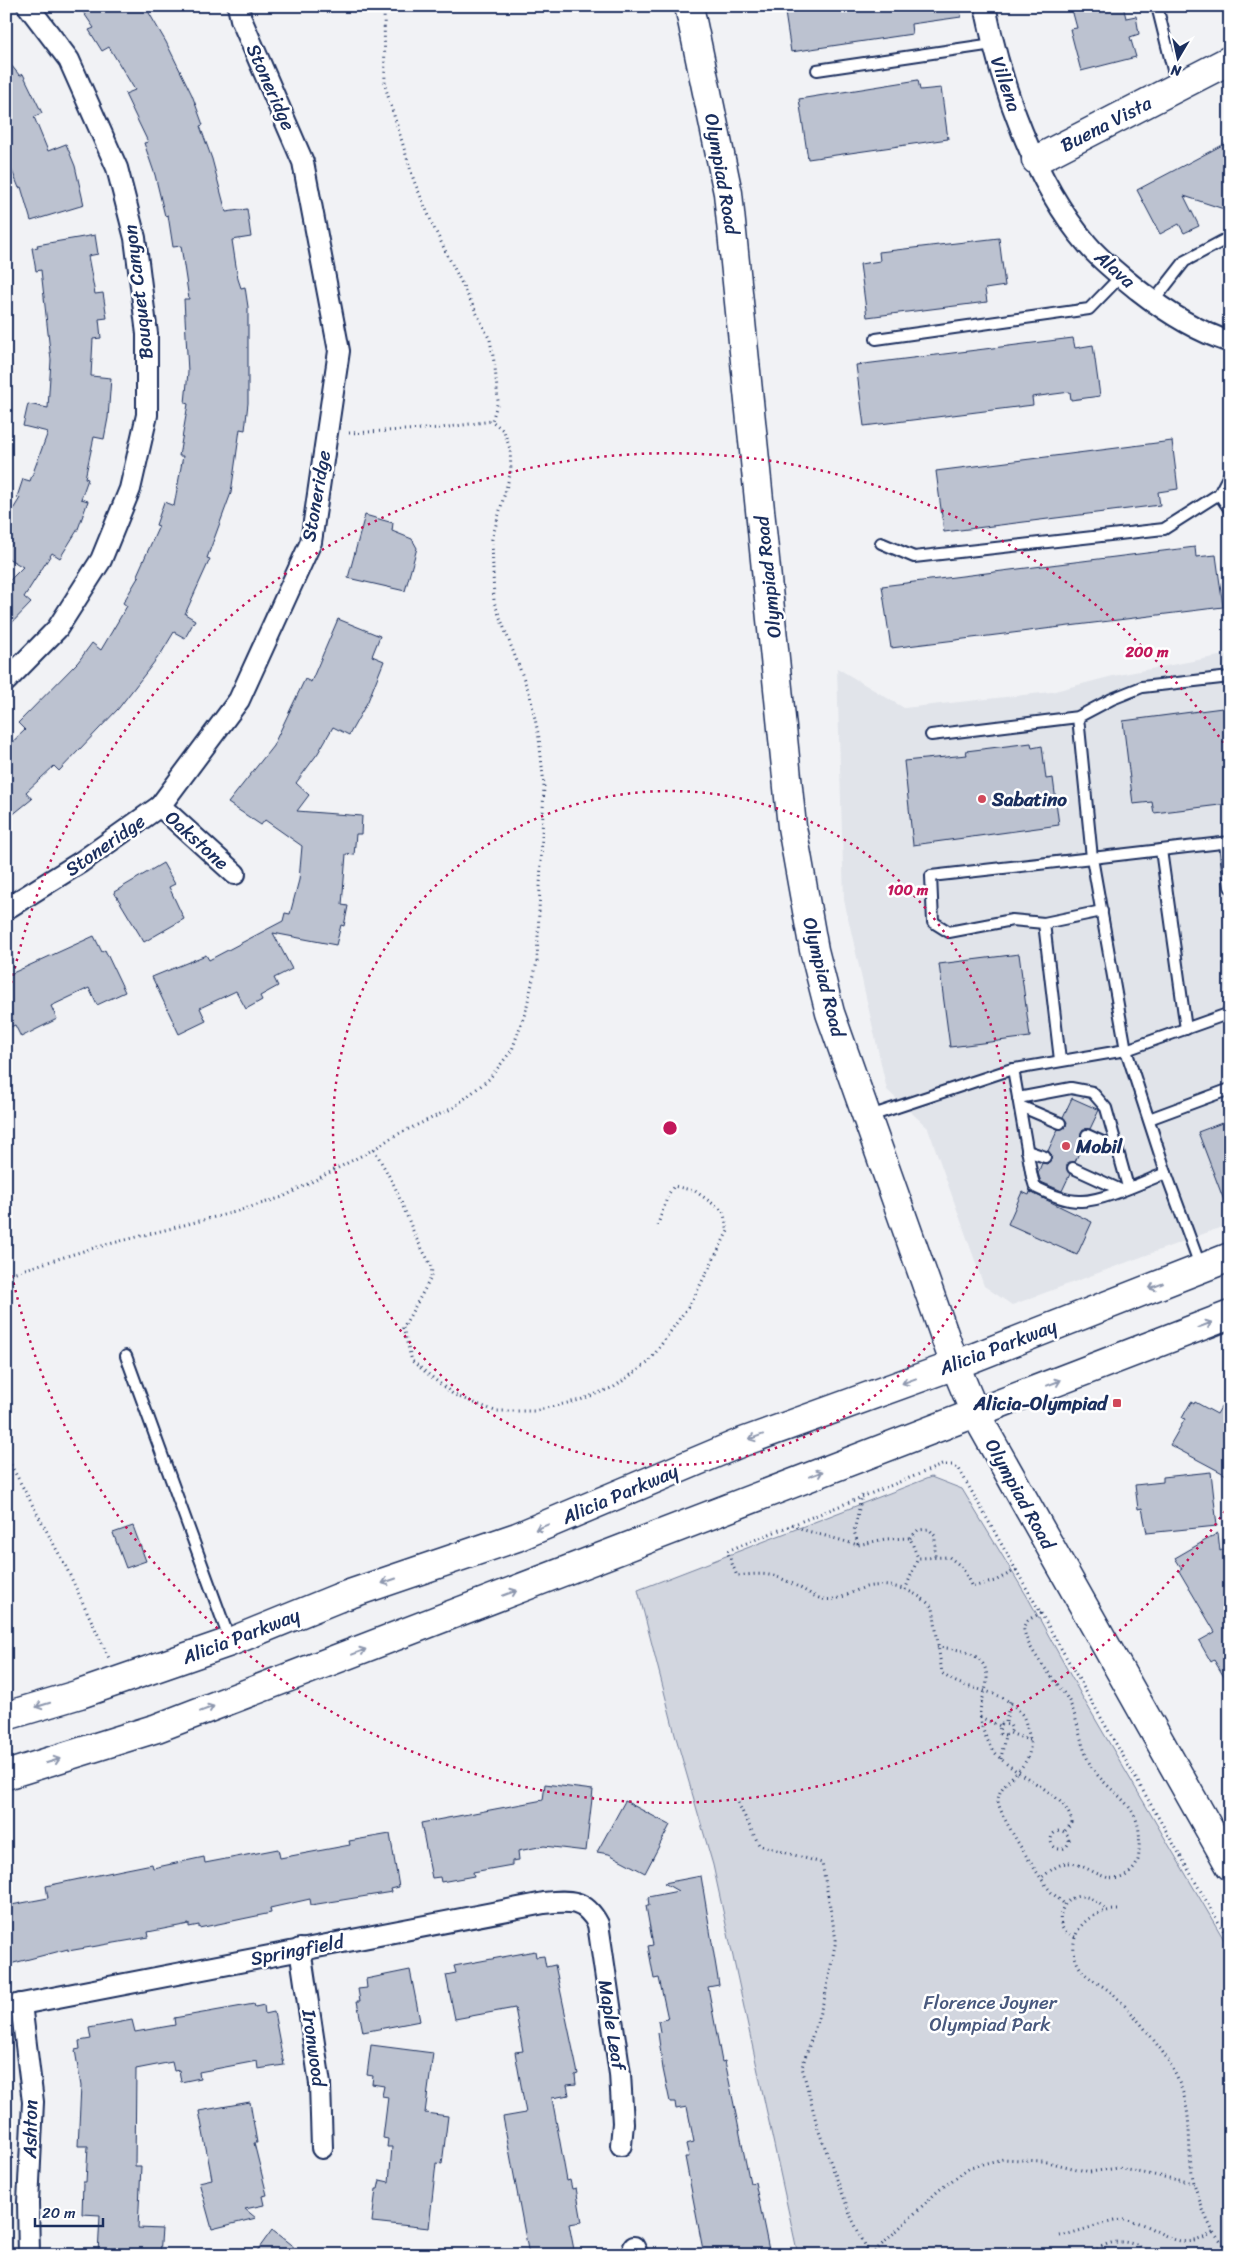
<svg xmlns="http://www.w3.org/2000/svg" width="1236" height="2261" font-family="Sriracha,sans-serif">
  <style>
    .built { fill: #e1e4ea }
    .green { fill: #d2d6df; stroke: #76829e }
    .building { fill: #bcc2d0; stroke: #1b2f5e }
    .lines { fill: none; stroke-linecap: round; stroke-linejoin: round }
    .lane-casing { stroke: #1b2f5e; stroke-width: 14 }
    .street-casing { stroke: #1b2f5e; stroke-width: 24 }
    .secondary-casing { stroke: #1b2f5e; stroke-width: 31 }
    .primary-casing { stroke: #1b2f5e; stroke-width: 31 }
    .path { stroke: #1b2f5e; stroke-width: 3; stroke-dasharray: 1 4; stroke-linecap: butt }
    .lane { stroke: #fff; stroke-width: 10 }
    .street { stroke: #fff; stroke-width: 20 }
    .secondary { stroke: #fff; stroke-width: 28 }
    .primary { stroke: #fff; stroke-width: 28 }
    .oneway { stroke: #8d97ae }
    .ring { fill: none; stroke: #c2185b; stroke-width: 2.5; stroke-dasharray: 2.5 5 }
    .poi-dot { fill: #d1495b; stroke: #fff; stroke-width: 2 }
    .labels { text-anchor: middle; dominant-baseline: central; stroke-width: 5; stroke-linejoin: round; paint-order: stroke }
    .street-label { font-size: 19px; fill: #1b2f5e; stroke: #fff }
    .poi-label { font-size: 19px; font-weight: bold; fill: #1b2f5e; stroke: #fff; text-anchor: start }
    .park-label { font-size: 19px; fill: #49597e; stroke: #fff }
    .centre { fill: #c2185b; stroke: #fff; stroke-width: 2.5 }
    .ring-label { font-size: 15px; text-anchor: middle; font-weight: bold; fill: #c2185b; stroke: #fff; stroke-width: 5; stroke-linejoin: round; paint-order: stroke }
  </style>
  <rect width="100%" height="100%" fill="#f1f2f5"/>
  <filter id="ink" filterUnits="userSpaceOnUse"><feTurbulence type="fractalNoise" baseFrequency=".02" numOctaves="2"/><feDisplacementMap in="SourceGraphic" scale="10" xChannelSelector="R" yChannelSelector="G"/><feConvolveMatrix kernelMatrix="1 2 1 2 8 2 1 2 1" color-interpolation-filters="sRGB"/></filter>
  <g filter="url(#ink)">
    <path class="built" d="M1230,654V1224L1012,1305L984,1286L928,1128L887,1090L844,900L837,668L904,708L1051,692L1113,676Z"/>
    <path class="green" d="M931,1477L962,1489L1028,1598L1083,1698L1230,1950V2255H798L713,1865L675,1734L638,1590Z"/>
    <g class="building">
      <path d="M79,6H145L166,42L192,95L203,125L200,126L212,159L226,212L247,209L251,237L232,240L238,279L241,288L245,287L248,307V403L245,430L240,429L231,493L207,558L210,559L185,614L195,620L185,638L174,632L162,652L118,709L59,771L54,766L26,792L32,799L6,820V748L25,730L18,723L78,662L92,643L101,650L127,606L123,603L139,576L137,575L159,526L156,525L164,502L174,506L183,456H179L188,404L185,403L188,372L184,299H189L181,246L173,247L168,215L165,216L155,175L144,143L148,142L125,94L135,90L109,47L102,51L89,30L94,28Z"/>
      <path d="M784,6H960L961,17L911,24L912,34L791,52Z"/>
      <path d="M1071,6H1123L1126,18L1136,16L1139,34L1130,37L1136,57L1081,71L1070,29L1077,28Z"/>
      <path d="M6,59L20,76L23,74L42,113L34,117L48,151L66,144L75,166L84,205L31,221L21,187L19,188L6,156Z"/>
      <path d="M918,80L920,90L941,88L948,139L808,159L799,99Z"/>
      <path d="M1230,141V211L1184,196L1199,226L1184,233L1179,224L1160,234L1137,190Z"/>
      <path d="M95,235L98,254L88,256L95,294L103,293L107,318L99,319L101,338L93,339L91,376L111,378L108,418L104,439L94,437L85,478L88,479L81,499L88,501L78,529L60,558L52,553L24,597L31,603L6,629V580L8,582L23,567L6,557V521L20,498L17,497L23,479L30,481L48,432L23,426L28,404L48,408L51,360L41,270L36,271L32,248L38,247L37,245Z"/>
      <path d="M999,238L1005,286L985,289L987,302L867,317L860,264L880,261L879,252Z"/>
      <path d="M1073,338L1075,348L1093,345L1100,396L1071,400L1070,392L1032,397L1033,405L864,426L856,365Z"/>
      <path d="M1172,441L1178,489L1158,492L1160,505L944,532L936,471Z"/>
      <path d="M365,515L393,523L392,531L412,539L417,548L405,591L348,578Z"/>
      <path d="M1195,547L1196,557L1216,555L1223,607L891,648L882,586Z"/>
      <path d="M338,619L380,636L372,656L384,661L368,701L349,735L333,727L318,753L296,783L309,795L297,811L362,816L361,834H356L354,855L346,854L342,905L348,906L344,926L341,925L336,945L273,933L292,969L274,978L278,986L260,996L262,1000L246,1009L236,991L200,1008L206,1021L179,1034L152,977L206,955L209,960L283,921L285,913L290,914L299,880L302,846L265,820L261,825L228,803L273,746L305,679L311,682Z"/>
      <path d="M1230,707V792H1226L1228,804L1154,813L1152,802L1133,804L1123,721Z"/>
      <path d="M1031,743L1032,748L1042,746L1046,779L1053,778L1059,825L913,845L904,761L967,755L966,751Z"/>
      <path d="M163,863L175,884L169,887L184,919L144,942L114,892Z"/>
      <path d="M94,936L102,952L105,950L125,992L97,1005L89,988L51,1006L57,1019L21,1037L15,1025L6,1029V976Z"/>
      <path d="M1019,954L1030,1037L950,1047L939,964Z"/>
      <path d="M1072,1098L1099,1110L1090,1129H1083L1081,1133V1139L1084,1141L1075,1162H1069L1067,1166L1070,1174L1062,1191L1041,1182L1038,1173L1042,1163L1047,1164L1051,1160L1052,1155L1048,1151L1058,1129L1066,1126L1067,1122L1063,1117Z"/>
      <path d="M1230,1120V1210L1228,1211L1198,1132Z"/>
      <path d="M1022,1192L1029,1195L1030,1192L1092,1222L1077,1255L1008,1224Z"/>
      <path d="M1230,1392V1477L1170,1445L1185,1419L1182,1418L1191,1402L1194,1404L1195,1402L1217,1414Z"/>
      <path d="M1211,1472L1217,1526L1147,1533L1142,1508L1138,1509L1135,1485L1163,1482V1477Z"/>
      <path d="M133,1526L146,1561L126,1568L113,1533Z"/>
      <path d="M1218,1533L1220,1551L1230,1546V1687L1214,1660L1211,1662L1199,1641L1215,1632L1179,1571L1182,1569L1175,1558Z"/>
      <path d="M545,1784L593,1790L586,1851L544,1846L518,1851L519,1860L512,1861V1865L473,1872L474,1876L441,1882L440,1877L432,1878L421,1823L543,1800Z"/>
      <path d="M625,1801L670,1825L645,1873L609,1854L597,1852Z"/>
      <path d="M390,1834L399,1887L391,1889L392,1892L311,1905L310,1899L270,1908L271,1913L199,1928V1925L189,1927V1924L148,1932L149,1937L68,1951V1949L6,1965V1906L48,1898L46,1886L122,1870L152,1864L153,1868L204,1857L205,1863L278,1849L280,1858L350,1845L349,1841Z"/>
      <path d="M701,1876L719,1985L708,1987L722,2062L725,2061L750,2183L755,2182L770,2255H704L685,2157H689L686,2144L694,2142L687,2107L676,2109L675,2102H670L663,2069L658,2033L660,2032L658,2021L668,2019L659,1978L654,1979L648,1946L653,1945L646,1906H649L648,1897L678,1891L664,1883Z"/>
      <path d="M535,1951L536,1957L544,1956L546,1967L555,1965L578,2074L575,2075L576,2084L567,2085L569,2095L552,2098L567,2181L570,2180L572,2189L576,2188L582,2222L569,2224L575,2255H529L503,2117L526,2113L515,2052L523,2051L515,2008L455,2019L446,1975L456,1973L454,1966Z"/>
      <path d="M410,1970L420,2021L363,2032L357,2001H360L358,1989L367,1988L366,1979Z"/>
      <path d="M254,2004L255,2007L264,2005L265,2014L274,2012L284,2065L258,2069L257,2061L199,2072L200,2078L181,2082L179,2070L174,2071L172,2062L136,2069L135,2166H141L138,2228L162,2229L160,2255H98L100,2215L82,2214L83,2182H86L88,2146H78L81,2086L75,2050L80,2049L79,2041L91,2039L89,2028L132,2020L135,2032L175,2025L174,2018Z"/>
      <path d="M371,2045L433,2053L425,2113L448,2116L442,2164L436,2163L429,2228L372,2222L376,2189H378L380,2180L389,2182L392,2147H387L388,2139L383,2138L388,2097L382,2096L384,2086L372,2084L373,2076L367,2075Z"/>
      <path d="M250,2102L257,2143H254L267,2195L262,2196L264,2205L245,2209L256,2218L212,2229L199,2182L212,2179L199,2111Z"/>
      <path d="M272,2230L304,2255H254Z"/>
    </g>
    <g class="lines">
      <g class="lane-casing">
        <g id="lane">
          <path d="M1157,6L1177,86"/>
          <path d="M817,70L993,44"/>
          <path d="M1153,302L1185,261L1230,237"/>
          <path d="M876,339L1089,309L1121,276"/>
          <path d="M1230,473L1219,494L1230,510"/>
          <path d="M881,543L914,557L1164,529L1219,494"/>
          <path d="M931,735L1078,717"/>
          <path d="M1225,843L1230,887"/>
          <path d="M1161,850L1186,1029"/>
          <path d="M1044,923L1102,911"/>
          <path d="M1060,1060L1044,923L1012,920L949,932L933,922L931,876L1092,858L1078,717L1112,699L1142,687L1230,677"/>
          <path d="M1013,1069L1032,1177L1035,1187C1050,1194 1064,1201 1080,1201C1102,1202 1145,1181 1166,1173"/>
          <path d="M1018,1098L1071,1088L1092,1092L1106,1108L1128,1187"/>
          <path d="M1020,1106L1060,1123"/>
          <path d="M867,1117L1009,1070L1126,1050L1230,1013"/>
          <path d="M1149,1119L1230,1089"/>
          <path d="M1087,1135L1118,1149"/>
          <path d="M1027,1151L1045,1157"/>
          <path d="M1073,1168L1121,1190"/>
          <path d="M1201,1268L1166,1173L1126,1050L1092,858L1230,842"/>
          <path d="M126,1356L230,1641"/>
        </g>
      </g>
      <g class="street-casing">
        <g id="street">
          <path d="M985,6C1001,86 1034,182 1087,244C1101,261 1121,276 1138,290C1166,312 1196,331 1230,342"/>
          <path d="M6,681L57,629L101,560L130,489L147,415V334L135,238L117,168L69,60L28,6"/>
          <path d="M160,806L235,874"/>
          <path d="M6,909L81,862L160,806L239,700L311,542L339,351L303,162L241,19L238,6"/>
          <path d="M300,1949L320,2084L322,2148"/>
          <path d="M21,2004L33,2102L28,2202L29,2255"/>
          <path d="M6,2007L544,1903C569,1900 585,1899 598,1924L620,2074L623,2123L621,2145"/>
          <path d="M634,2247L638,2255"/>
        </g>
      </g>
      <g class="secondary-casing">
        <g id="secondary">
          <path d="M689,6L728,193L792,827L814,950L830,1013L955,1365L975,1413L1230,1866"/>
          <path d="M1036,160L1230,60"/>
        </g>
      </g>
      <g class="primary-casing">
        <g id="primary">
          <path d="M6,1716L80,1694L230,1642L338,1598L517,1537L740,1443L955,1365L1230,1257"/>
          <path d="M6,1775L157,1728L1230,1315"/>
        </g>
      </g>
      <g class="path">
        <path d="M349,433L441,428L492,421L498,401L495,367L490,340L435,230L414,181L385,86L384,6"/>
        <path d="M374,1149L395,1187L416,1238L432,1267L431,1278L403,1328L412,1361L454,1395L495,1411H534L580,1400L614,1387L649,1362L692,1301L728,1231L723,1211L695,1191L674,1186L668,1195L657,1227"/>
        <path d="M6,1275L90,1249L231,1213L283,1197L374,1149L394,1136L453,1108L489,1079L512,1050L526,1010L537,962L544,785L539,738L530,695L494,602L492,539L511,471L510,449L504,431L492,421"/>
        <path d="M6,1456L66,1567L109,1658"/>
        <path d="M792,1524L804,1530L858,1545L885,1539L910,1538L918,1558L949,1557L962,1567L972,1587L995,1581L1016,1570L959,1469L952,1465H942L727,1551L737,1576C768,1572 775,1574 802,1589C808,1592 816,1598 823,1599C839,1602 852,1591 866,1587C891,1582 916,1590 933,1608L942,1673C966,1694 997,1684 1021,1713C1025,1718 1026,1725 1028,1731C1040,1770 1000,1775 998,1800C997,1813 1041,1880 1051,1892C1055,1896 1061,1900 1065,1905"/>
        <path d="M910,1538L918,1530L929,1529L935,1536V1557"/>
        <path d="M858,1544L854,1531L862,1495"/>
        <path d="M1016,1570L1230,1942"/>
        <path d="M905,1590L918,1558"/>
        <path d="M1041,1613C1034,1617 1023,1620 1024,1630C1028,1653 1057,1680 1069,1701C1080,1723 1080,1752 1095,1772C1117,1799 1143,1806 1139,1847C1139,1854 1139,1862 1134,1868C1114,1893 1092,1866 1071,1863C1060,1862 1050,1871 1041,1878"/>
        <path d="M937,1647C957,1649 986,1651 987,1678C987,1691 979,1704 980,1716C980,1725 986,1738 990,1745C1007,1777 1066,1788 1072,1823L1064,1832"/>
        <path d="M980,1717L1000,1726"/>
        <path d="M1006,1722L1010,1701"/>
        <path d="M1005,1735L1000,1734L999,1730L1002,1724L1010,1725L1012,1729L1010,1733"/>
        <path d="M1001,1759L1005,1735L1010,1733L1031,1741"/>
        <path d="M738,1803L759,1845L822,1863L836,1940L825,1997L802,2067L818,2129L852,2219L870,2255"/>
        <circle cx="1060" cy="1840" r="9"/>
        <path d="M1118,1910C1095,1909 1071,1926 1074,1951C1078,1978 1096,1979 1113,1994C1129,2009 1145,2028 1158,2046C1170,2061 1180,2081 1185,2100C1192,2127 1187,2156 1194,2183C1199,2200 1205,2217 1214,2233C1219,2240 1225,2246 1229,2255"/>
        <path d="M1075,1937C1043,1929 1068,1871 1105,1909"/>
        <path d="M1060,2236C1075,2233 1113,2219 1124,2220C1160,2223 1175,2258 1214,2232"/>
        <path d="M871,2255L938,2191L970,2167L1003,2159L1043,2161L1090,2172L1118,2168L1194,2183"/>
        <path d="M1089,2255C1110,2237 1132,2238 1152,2255"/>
      </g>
      <use href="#lane" class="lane"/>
      <use href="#street" class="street"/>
      <use href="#secondary" class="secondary"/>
      <use href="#primary" class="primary"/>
    </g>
    <defs><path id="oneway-shaft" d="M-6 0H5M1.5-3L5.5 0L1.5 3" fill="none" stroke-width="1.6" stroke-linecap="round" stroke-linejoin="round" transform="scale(1.25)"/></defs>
    <g class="oneway">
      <use href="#oneway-shaft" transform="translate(1156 1286) rotate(159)"/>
      <use href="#oneway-shaft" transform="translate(1205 1325) rotate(-21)"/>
      <use href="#oneway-shaft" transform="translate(909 1381) rotate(160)"/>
      <use href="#oneway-shaft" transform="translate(1054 1383) rotate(-21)"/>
      <use href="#oneway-shaft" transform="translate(756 1437) rotate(160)"/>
      <use href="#oneway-shaft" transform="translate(816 1474) rotate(-21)"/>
      <use href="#oneway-shaft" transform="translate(542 1527) rotate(157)"/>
      <use href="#oneway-shaft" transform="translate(389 1581) rotate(161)"/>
      <use href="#oneway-shaft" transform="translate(510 1593) rotate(-21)"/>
      <use href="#oneway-shaft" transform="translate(359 1652) rotate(-21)"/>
      <use href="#oneway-shaft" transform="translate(43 1705) rotate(163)"/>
      <use href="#oneway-shaft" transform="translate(207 1709) rotate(-21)"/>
      <use href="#oneway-shaft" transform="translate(53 1761) rotate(-17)"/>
    </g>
  </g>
  <g class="ring">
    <circle cx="670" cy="1128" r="337"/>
    <path d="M1229 1505A674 674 0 0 1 7 1251M7 1005A674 674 0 0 1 1229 751"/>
  </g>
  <g class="poi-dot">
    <circle cx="982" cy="799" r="5"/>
    <circle cx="1066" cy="1146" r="5"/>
    <rect x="1112" y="1398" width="10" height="10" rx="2.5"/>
  </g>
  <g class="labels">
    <g class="street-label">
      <text transform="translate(1006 84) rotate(71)">Villena</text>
      <text transform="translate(271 87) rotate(66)">Stoneridge</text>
      <text transform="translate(1106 124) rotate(-27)">Buena Vista</text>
      <text transform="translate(722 174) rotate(80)">Olympiad Road</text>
      <text transform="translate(1115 269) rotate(41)">Alava</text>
      <text transform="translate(138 292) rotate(-97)">Bouquet Canyon</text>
      <text transform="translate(316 496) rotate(-80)">Stoneridge</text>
      <text transform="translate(768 577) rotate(-96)">Olympiad Road</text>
      <text transform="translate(197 840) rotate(42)">Oakstone</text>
      <text transform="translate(105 845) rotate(-35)">Stoneridge</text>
      <text transform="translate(824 977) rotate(76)">Olympiad Road</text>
      <text transform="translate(998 1347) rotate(-21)">Alicia Parkway</text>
      <text transform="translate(620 1494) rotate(-23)">Alicia Parkway</text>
      <text transform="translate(1020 1494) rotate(61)">Olympiad Road</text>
      <text transform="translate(241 1636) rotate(-21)">Alicia Parkway</text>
      <text transform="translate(297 1950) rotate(-11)">Springfield</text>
      <text transform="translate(612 2025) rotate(81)">Maple Leaf</text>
      <text transform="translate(314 2048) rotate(82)">Ironwood</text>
      <text transform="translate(30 2129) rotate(-89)">Ashton</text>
    </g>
    <g class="poi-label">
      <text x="992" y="799">Sabatino</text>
      <text x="1076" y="1146">Mobil</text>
      <text x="1107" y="1403" text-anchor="end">Alicia-Olympiad</text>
    </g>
    <g class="park-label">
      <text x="990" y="2002">Florence Joyner<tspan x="990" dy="22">Olympiad Park</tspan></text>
    </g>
  </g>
  <circle cx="670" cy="1128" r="8" class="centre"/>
  <g class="ring-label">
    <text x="1147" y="657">200 m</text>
    <text x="908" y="895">100 m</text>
  </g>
  <rect width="1236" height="2261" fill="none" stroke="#fff" stroke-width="25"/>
  <rect x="12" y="12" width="1211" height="2236" fill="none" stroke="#1b2f5e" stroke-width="2" filter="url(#ink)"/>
  <g transform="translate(1178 58) rotate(189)" stroke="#ffffff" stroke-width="4" paint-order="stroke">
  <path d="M0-4L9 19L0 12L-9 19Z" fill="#1b2f5e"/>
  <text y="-8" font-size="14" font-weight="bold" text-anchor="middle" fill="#1b2f5e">N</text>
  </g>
  <path d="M35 2218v8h68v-8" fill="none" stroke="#1b2f5e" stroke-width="2.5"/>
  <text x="42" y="2218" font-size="15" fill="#1b2f5e" stroke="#ffffff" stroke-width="4" paint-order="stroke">20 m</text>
</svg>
